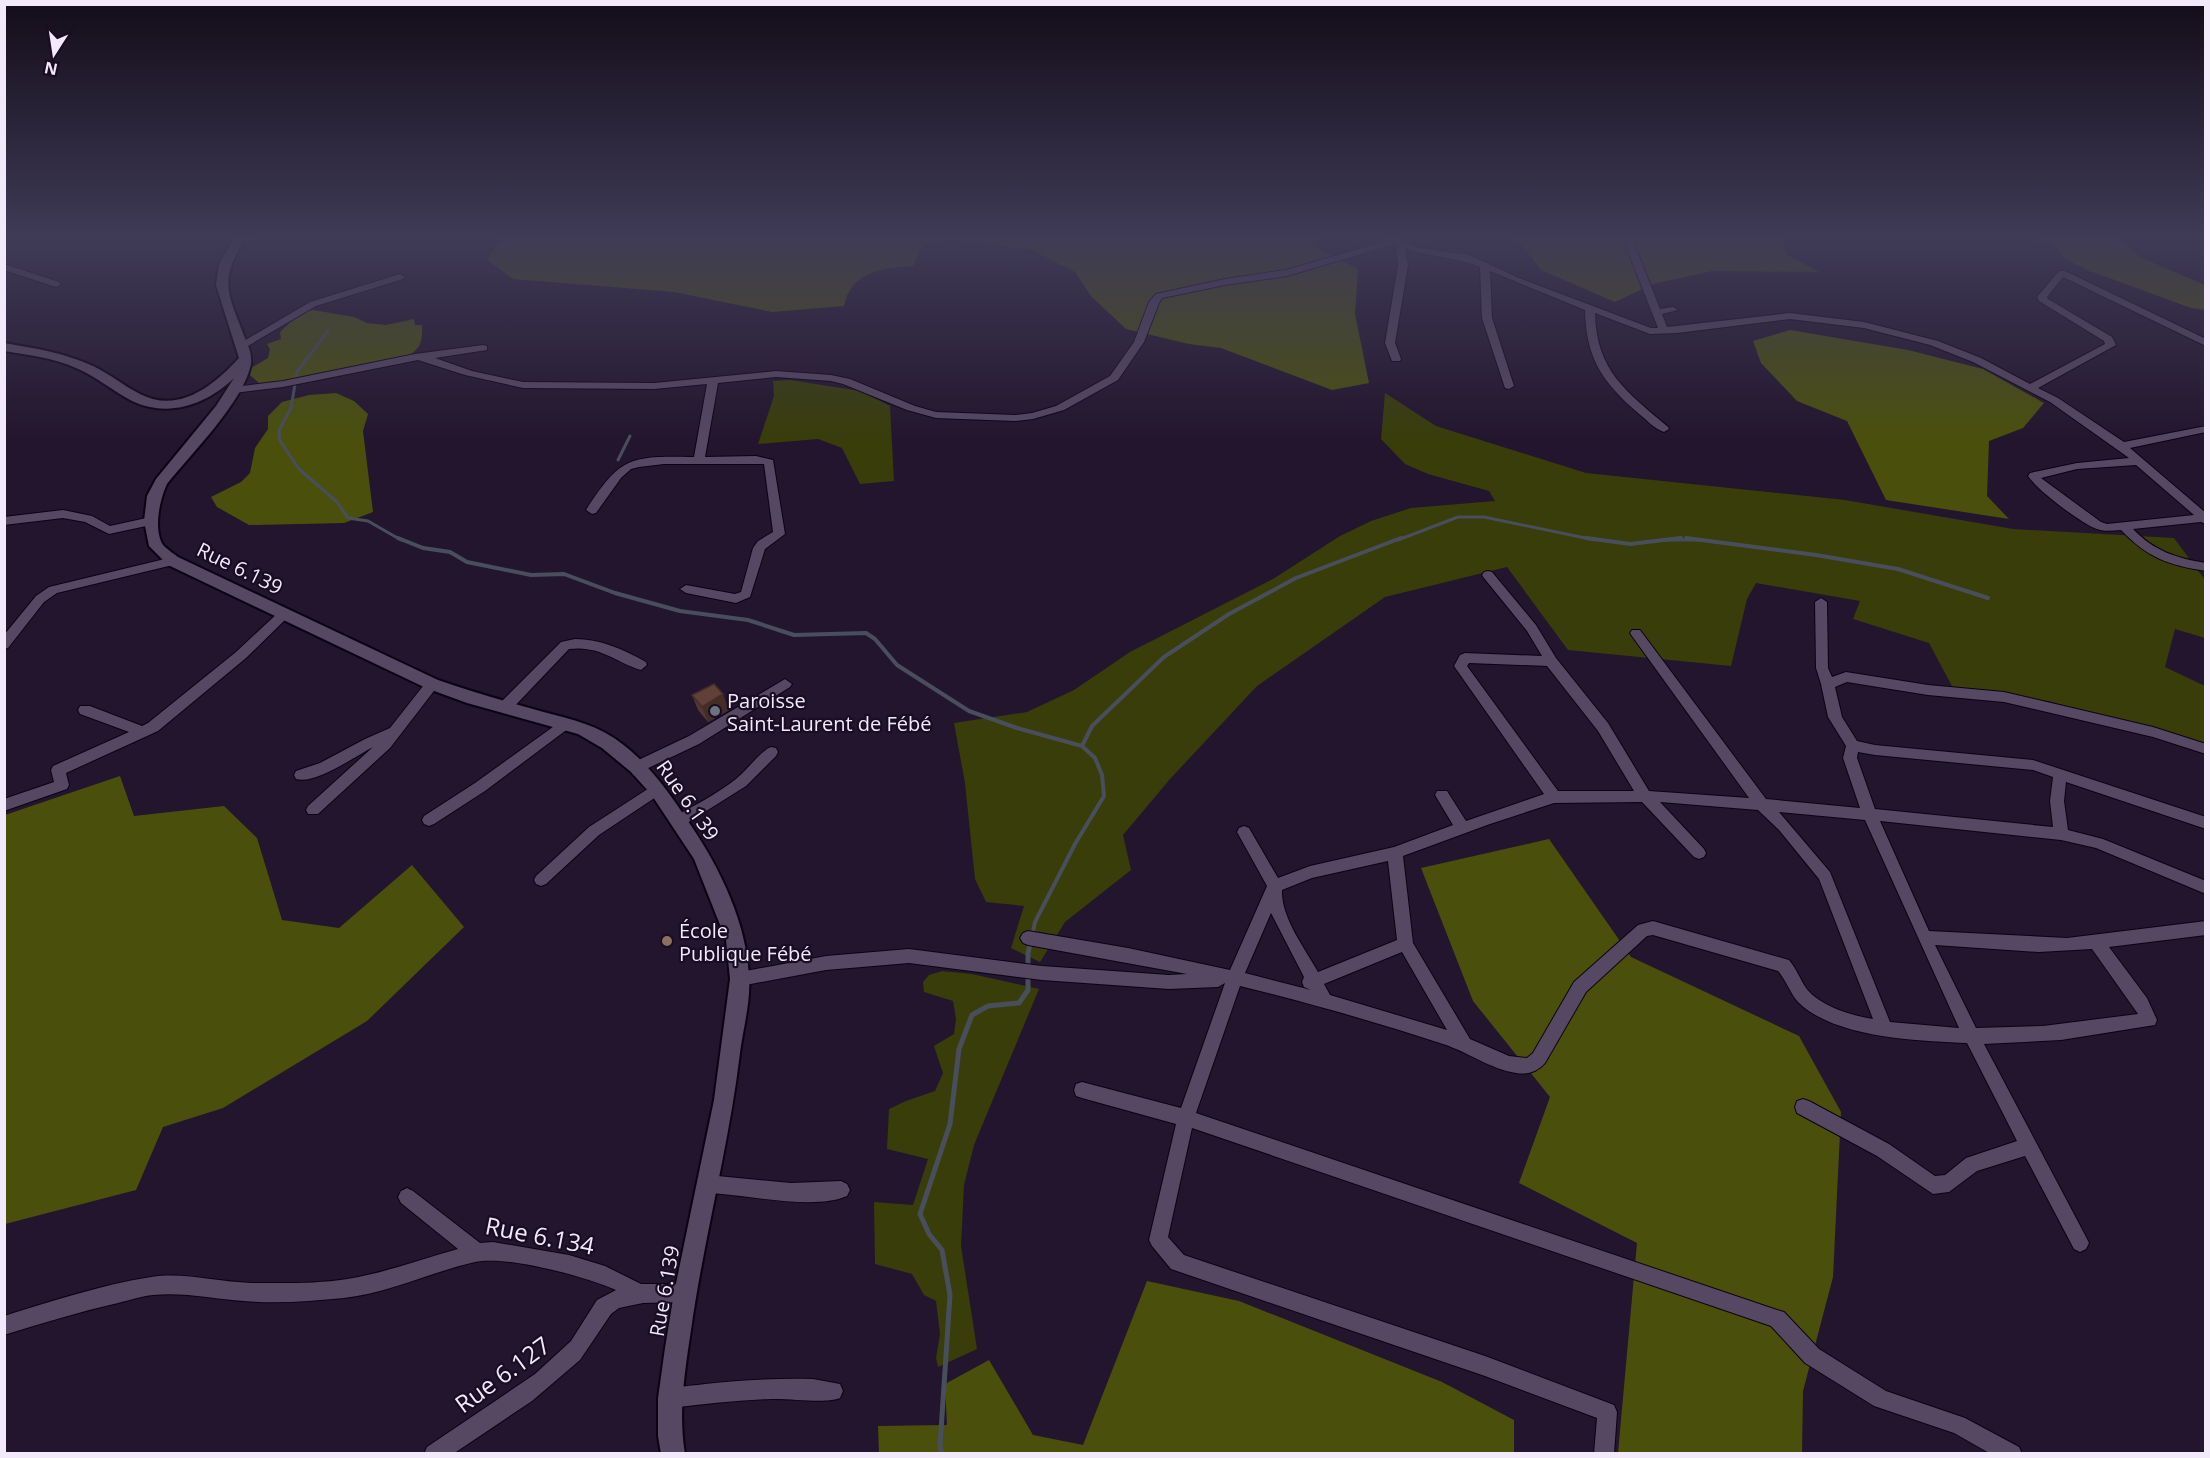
<svg xmlns="http://www.w3.org/2000/svg" width="2210" height="1458" font-family="'Open Sans',sans-serif">
  <style>
    .green { fill: #383d0a }
    .forest { fill: #4a500c }
    .lines { fill: none; stroke-linecap: round; stroke-linejoin: round }
    .stream-far2 { stroke: #494e5d; stroke-width: 3 }
    .stream-far1 { stroke: #494e5d; stroke-width: 4 }
    .stream { stroke: #494e5d; stroke-width: 5 }
    .minor-casing { stroke: #0c0214; stroke-width: 2 }
    .tertiary-casing { stroke: #0c0214; stroke-width: 4 }
    .minor { fill: #564762; fill-rule: evenodd }
    .tertiary { fill: #564762; fill-rule: evenodd }
    .wall { fill: #533732 }
    .shaded-wall { fill: #442d29 }
    .building { fill: #61403a; stroke: #442d29; stroke-width: 1.5 }
    .worship-dot { fill: #6b7280; stroke: #190c23; stroke-width: 2 }
    .education-dot { fill: #8d6e63; stroke: #190c23; stroke-width: 2 }
    .labels { text-anchor: middle; dominant-baseline: central; stroke-width: 4.5; stroke-linejoin: round; paint-order: stroke }
    .street-label { font-size: 20px; fill: #f2e9fa; stroke: #190c23 }
    .poi-label { font-size: 20px; fill: #f2e9fa; stroke: #190c23; text-anchor: start }
    .near-street-label { font-size: 24px; fill: #f2e9fa; stroke: #190c23 }
  </style>
  <rect width="100%" height="100%" fill="#23152d"/>
  <g class="green">
    <path d="M790,380L860,391L890,406L894,481L860,484L842,448L818,439L758,444L774,396L773,381Z"/>
    <path d="M1385,393L1436,426L1586,473L1845,500L2013,529L2174,538L2205,580V638L2175,629L2165,667L2205,686V744L2048,701L1953,688L1929,643L1853,619L1860,601L1756,583L1747,599L1731,666L1568,650L1507,567L1385,597L1257,686L1170,779L1123,835L1131,870L1065,922L1040,962L1011,948L1024,906L986,902L975,879L965,783L954,723L1027,712L1074,690L1130,652L1273,579L1340,536L1371,521L1411,508L1495,501L1489,491L1428,474L1405,464L1381,439Z"/>
    <path d="M942,971L972,974L1039,989L974,1145L964,1185L961,1246L977,1349L938,1367L936,1358L940,1334L936,1301L924,1295L912,1274L875,1264L874,1202L913,1205L928,1159L887,1149L889,1109L906,1101L935,1091L943,1073L934,1046L954,1034L956,1019L953,1001L924,992L923,982L929,975Z"/>
  </g>
  <g class="forest">
    <path d="M503,236H1318L1316,248L1358,269L1355,314L1369,383L1332,390L1221,348L1189,344L1126,329L1091,296L1075,272L1032,250L953,239L927,243L921,248L913,266C883,268 851,271 844,306L772,312L674,292L513,279L487,260Z"/>
    <path d="M1515,236H1782L1786,254L1819,272L1712,271L1653,284L1615,302L1541,270Z"/>
    <path d="M2039,236H2117L2140,257L2205,285V310L2191,308L2087,270L2064,258L2055,246Z"/>
    <path d="M313,310L354,317L367,323L386,325L414,319L415,325H422C423,348 418,350 400,361L268,385L259,383L250,375L251,368L268,358L270,349L267,344L281,339L280,332L300,313Z"/>
    <path d="M1790,330L1908,350L1983,369L2044,403L2023,428L1989,441L1987,496L2009,519L1886,500L1847,421L1797,401L1761,363L1753,341Z"/>
    <path d="M336,393L354,401L368,414L363,431L373,512L344,523L249,525L217,507L211,497L241,482L250,473L255,448L268,429V416L282,402L309,395Z"/>
    <path d="M120,776L134,816L224,806L257,838L282,920L339,928L412,865L464,927L367,1021L223,1108L163,1127L136,1190L5,1224V815Z"/>
    <path d="M1549,839L1631,957L1799,1036L1841,1112L1833,1277L1803,1391L1802,1453H1618L1637,1243L1519,1183L1550,1097L1473,1001L1421,868Z"/>
    <path d="M1147,1281L1239,1301L1442,1382L1514,1420V1453H879L878,1426L947,1425L945,1384L989,1360L1033,1435L1083,1445Z"/>
  </g>
  <g class="lines">
    <g class="stream-far2">
      <path d="M328,331L297,372L291,408L279,430L280,441L299,469L337,502L348,518L368,521L401,540"/>
      <path d="M618,460L630,436"/>
      <path d="M1398,540L1458,517H1484L1595,540"/>
      <path d="M1668,540H1698"/>
    </g>
    <g class="stream-far1">
      <path d="M398,538L423,548L450,552L467,562L531,575L564,574L615,593L680,611L748,620L794,635L866,633L875,639L897,665L969,711L1017,728L1082,746L1095,758L1102,775L1104,796L1075,844L1035,922L1032,937"/>
      <path d="M1586,538L1630,544L1681,538"/>
      <path d="M1686,538L1816,555L1898,569L1988,598"/>
      <path d="M1082,746L1092,726L1164,657L1229,614L1296,578L1401,538"/>
    </g>
    <path class="stream" d="M942,1454L940,1446L950,1295L942,1250L929,1234L920,1214L950,1124L959,1049L972,1015L988,1006L1019,1003L1028,990V953L1032,936"/>
    <g class="minor-casing">
      <g id="minor">
        <path d="M1388,236H1397L1398,239L1419,248L1469,255L1519,278L1651,328H1658L1622,236H1631L1660,309L1673,307L1678,310L1662,314L1667,327L1790,313L1864,322L1938,341L1981,358L2030,384L2105,344L2104,341L2039,301L2037,297L2059,271H2065L2206,339V346L2063,277L2047,297L2048,299L2112,337L2116,345L2038,388L2058,398L2124,442L2206,426V432L2130,448L2206,513V524L2201,522L2133,529C2154,551 2176,558 2206,563V571C2168,565 2148,558 2121,530C2111,531 2101,532 2092,527C2075,518 2039,492 2028,476L2030,473L2077,463L2129,458L2050,402L1973,362L1930,345L1864,328L1790,319L1677,333L1650,334L1595,313C1596,371 1627,392 1668,427L1669,429L1664,432C1654,429 1646,419 1638,413C1602,382 1586,358 1585,310L1490,271L1492,318L1514,386L1509,389L1505,388L1482,318L1480,267C1455,256 1430,258 1405,248L1408,265L1395,343L1401,359L1400,361H1392L1385,343L1398,265L1396,249L1400,246L1395,244L1287,276L1225,285L1162,298L1159,303L1144,342L1118,380L1064,410L1033,419L1015,421L936,418L907,410L843,384L831,381L776,377L718,383L705,457L756,456L773,460L785,534L765,549L750,597L736,603L686,593L680,589L686,585L735,594L741,592L753,548L758,541L773,532L764,464H664L639,467L631,469L621,478L596,513L592,514L586,510C621,456 630,456 694,457L707,384L654,389L523,388L465,375L418,360L283,387L234,393L229,390L234,387L283,381L415,354L483,345L487,346V350L435,358L472,371L523,382L654,383L776,371L831,375L850,379L915,406L936,412L1015,415L1032,413L1056,406L1110,376L1134,342L1149,302L1156,294L1225,279L1286,270L1390,240ZM2136,465L2194,515L2107,524L2101,522L2041,478L2077,469Z"/>
        <path d="M4,264L59,282L61,284L56,287L4,270Z"/>
        <path d="M400,274L405,277L403,279L316,306L246,347L242,348L237,345L310,302Z"/>
        <path d="M63,510L92,516L110,526L151,517L157,521L151,525L109,534L85,522L63,518L4,525V517Z"/>
        <path d="M173,557L177,558L179,561L177,564L57,593L44,602L8,648L4,649V635L36,596L49,587Z"/>
        <path d="M1488,571L1492,572L1536,625L1556,658L1608,723L1649,791L1749,798L1632,636L1630,633L1632,630H1640L1766,799L1860,808L1843,758L1846,746L1828,717L1821,684L1816,668L1815,602L1821,598L1827,602L1828,668L1832,677L1846,672L1928,685L2004,692L2153,727L2206,744V754L2153,737L2004,702L1928,695L1847,682L1835,687L1842,717L1857,741L1875,745L2033,760L2206,817V829L2066,782L2064,801L2068,830L2103,839L2206,881V894L2096,848L2061,840L1880,821L1929,931L2067,938L2206,921V935L2109,947L2147,998L2157,1020L2155,1025L2061,1040L1984,1044L2086,1237L2089,1243L2086,1249L2080,1252L2074,1249L2025,1156L1977,1171L1949,1192L1933,1194L1877,1156L1797,1113L1795,1107L1797,1101L1803,1099L1809,1101L1889,1144L1935,1176L1945,1175L1966,1158L2017,1141L1967,1043C1919,1041 1834,1038 1798,1002C1790,993 1786,980 1778,971L1653,935L1647,936L1586,992L1545,1063C1537,1072 1527,1075 1516,1073C1490,1069 1468,1052 1443,1044C1376,1022 1309,1003 1240,986L1196,1113L1777,1310L1784,1312L1819,1349L1886,1391L1965,1418L2019,1447L2022,1454H1991L1954,1433L1874,1406L1805,1363L1771,1326L1192,1128L1168,1237L1184,1255L1485,1356L1614,1405L1617,1412L1614,1454H1594L1597,1418L1485,1376L1171,1269L1152,1246L1149,1240L1176,1124L1082,1098L1076,1096L1074,1090L1076,1084L1082,1082L1181,1108L1225,983L1218,987L1169,989L1042,980L909,963L826,970L740,986L734,984L732,979L734,974L740,972L826,956L909,949L1042,966L1169,975L1187,974L1028,945L1023,943L1020,938L1023,933L1028,931L1128,948L1230,970L1267,886L1237,832L1239,828L1244,826L1249,828L1278,878L1310,866L1394,847L1453,825L1435,795L1437,791H1447L1466,821L1544,794L1454,666L1460,655L1465,653L1542,656L1527,631L1484,578L1482,575L1484,572ZM1469,663L1547,666L1598,731L1634,791H1558L1467,666ZM1858,752L1875,755L2033,770L2053,777L2050,801L2053,827L1875,809L1857,758ZM1642,802L1694,857L1699,859L1704,857L1706,853L1704,849L1660,802L1758,810L1779,830L1819,879L1873,1019C1851,1015 1821,1007 1806,988C1800,979 1796,968 1789,960L1653,921L1638,925L1574,982L1533,1053L1527,1058L1509,1056L1470,1039L1413,943L1403,856L1490,824L1554,803ZM1779,812L1865,820L1959,1028L1890,1022L1830,872ZM1388,861L1397,940L1318,972C1305,948 1281,918 1282,890L1312,878ZM1271,913L1304,977L1302,982L1304,987L1311,990L1245,973ZM1935,945L2039,952L2092,949L2138,1014L2043,1026L1976,1028ZM1402,952L1447,1030L1330,995L1324,984Z"/>
        <path d="M284,610L288,611L290,614L288,617L246,658L158,731L66,773L69,785L67,789L4,811V799L54,782L51,770L53,766L129,732L80,714L78,710L80,706H90L142,726L148,723L236,652L280,611Z"/>
        <path d="M575,639C600,639 623,649 646,662L647,665L641,670C615,662 600,645 569,649L510,711H500L498,707L500,703L561,642Z"/>
        <path d="M432,679L439,684L437,687L390,748L318,814H308L306,810L308,806L373,747C356,756 315,785 296,779L294,775L296,771L320,763L365,739L390,728L427,681Z"/>
        <path d="M785,679L792,684L790,687L699,744L642,771H632L630,767L632,763L689,736Z"/>
        <path d="M564,719L569,720L571,724L569,728L485,791L434,824L429,826L424,824L422,820L424,816L475,783Z"/>
        <path d="M771,747L776,748L778,752L776,756L746,786L684,825L679,827L674,825L672,821L674,817C695,805 717,794 736,779C745,772 763,749 771,747Z"/>
        <path d="M657,783L662,785L664,789L662,793L599,835L546,884L541,886L536,884L534,880L536,876L589,827Z"/>
        <path d="M707,1175L791,1183L841,1181L847,1184L850,1190L847,1196C813,1211 746,1194 707,1193L701,1190L698,1184L701,1178Z"/>
        <path d="M407,1188L413,1191L480,1243L493,1242L569,1255L605,1266L641,1284H685L692,1286L694,1293L692,1300L685,1302L643,1303L619,1308L611,1314L580,1360L532,1401L453,1454H424L427,1447L535,1374L571,1341L597,1300L616,1290C587,1277 506,1255 475,1262C431,1272 389,1293 344,1298C311,1301 277,1304 244,1301C214,1299 184,1292 153,1295C142,1296 130,1300 118,1303C79,1312 42,1323 4,1335V1316C52,1301 101,1285 151,1277C184,1272 218,1282 251,1283C283,1283 316,1284 347,1279C385,1273 422,1259 458,1249L401,1203L398,1197L401,1191Z"/>
        <path d="M813,1379L840,1384L843,1391L840,1398C826,1404 789,1398 771,1399C737,1400 704,1404 670,1408L663,1405L660,1398L663,1391C676,1386 691,1386 705,1384C741,1380 777,1378 813,1379Z"/>
      </g>
    </g>
    <g class="tertiary-casing">
      <path id="tertiary" d="M236,236H247C218,281 227,291 245,338C249,347 252,355 251,364C244,401 191,454 167,484C160,499 153,529 163,545C167,549 174,554 178,557L438,680C469,691 501,700 533,709C561,717 590,722 614,738C648,761 670,794 692,827C721,870 747,925 749,977C751,1001 743,1029 740,1053C729,1146 704,1237 691,1330C685,1371 678,1412 685,1454H661L658,1436V1398L665,1348L674,1293L714,1100L730,979L726,940L694,859L651,794L631,772L602,748L578,734L467,703L426,688L168,565L149,546L144,521L147,496L156,479L216,406L234,378C206,405 168,418 132,401C113,391 97,377 76,368C54,358 29,355 4,351V343C34,348 65,353 93,366C110,374 124,386 140,394C179,414 213,386 239,358L216,285L219,264Z"/>
    </g>
    <use href="#minor" class="minor"/>
    <use href="#tertiary" class="tertiary"/>
  </g>
  <path class="wall" d="M692,695L729,710L708,722L698,710Z"/>
  <path class="shaded-wall" d="M723,694L729,710L708,722L702,707Z"/>
  <path class="building" d="M714,684L723,694L702,707L692,695Z"/>
  <linearGradient id="sky" x2="0" y2="1"><stop stop-color="#130c19"/><stop offset="0.54" stop-color="#3f3b57"/><stop offset="1" stop-color="#3f3b57" stop-opacity="0"/></linearGradient>
  <rect width="2210" height="440" fill="url(#sky)"/>
  <circle class="worship-dot" cx="715" cy="711" r="6"/>
  <circle class="education-dot" cx="667" cy="941" r="6"/>
  <g class="labels">
    <g class="street-label">
      <text transform="translate(240 568) rotate(26)">Rue 6.139</text>
      <text transform="translate(688 800) rotate(55)">Rue 6.139</text>
      <text transform="translate(664 1291) rotate(-80)">Rue 6.139</text>
    </g>
    <g class="poi-label">
      <text x="727" y="700">Paroisse<tspan x="727" dy="23">Saint-Laurent de Fébé</tspan></text>
      <text x="679" y="930">École<tspan x="679" dy="23">Publique Fébé</tspan></text>
    </g>
    <g class="near-street-label">
      <text transform="translate(540 1235) rotate(11)">Rue 6.134</text>
      <text transform="translate(502 1374) rotate(-36)">Rue 6.127</text>
    </g>
  </g>
  <rect width="2210" height="1458" fill="none" stroke="#f2e9fa" stroke-width="12"/>
  <g transform="translate(54 54) rotate(192)" stroke="#190c23" stroke-width="4.5" paint-order="stroke">
  <path d="M0-4.5L10 22L0 15L-10 22Z" fill="#f2e9fa"/>
  <text y="-9" font-size="16" font-weight="bold" text-anchor="middle" fill="#f2e9fa">N</text>
  </g>
</svg>
